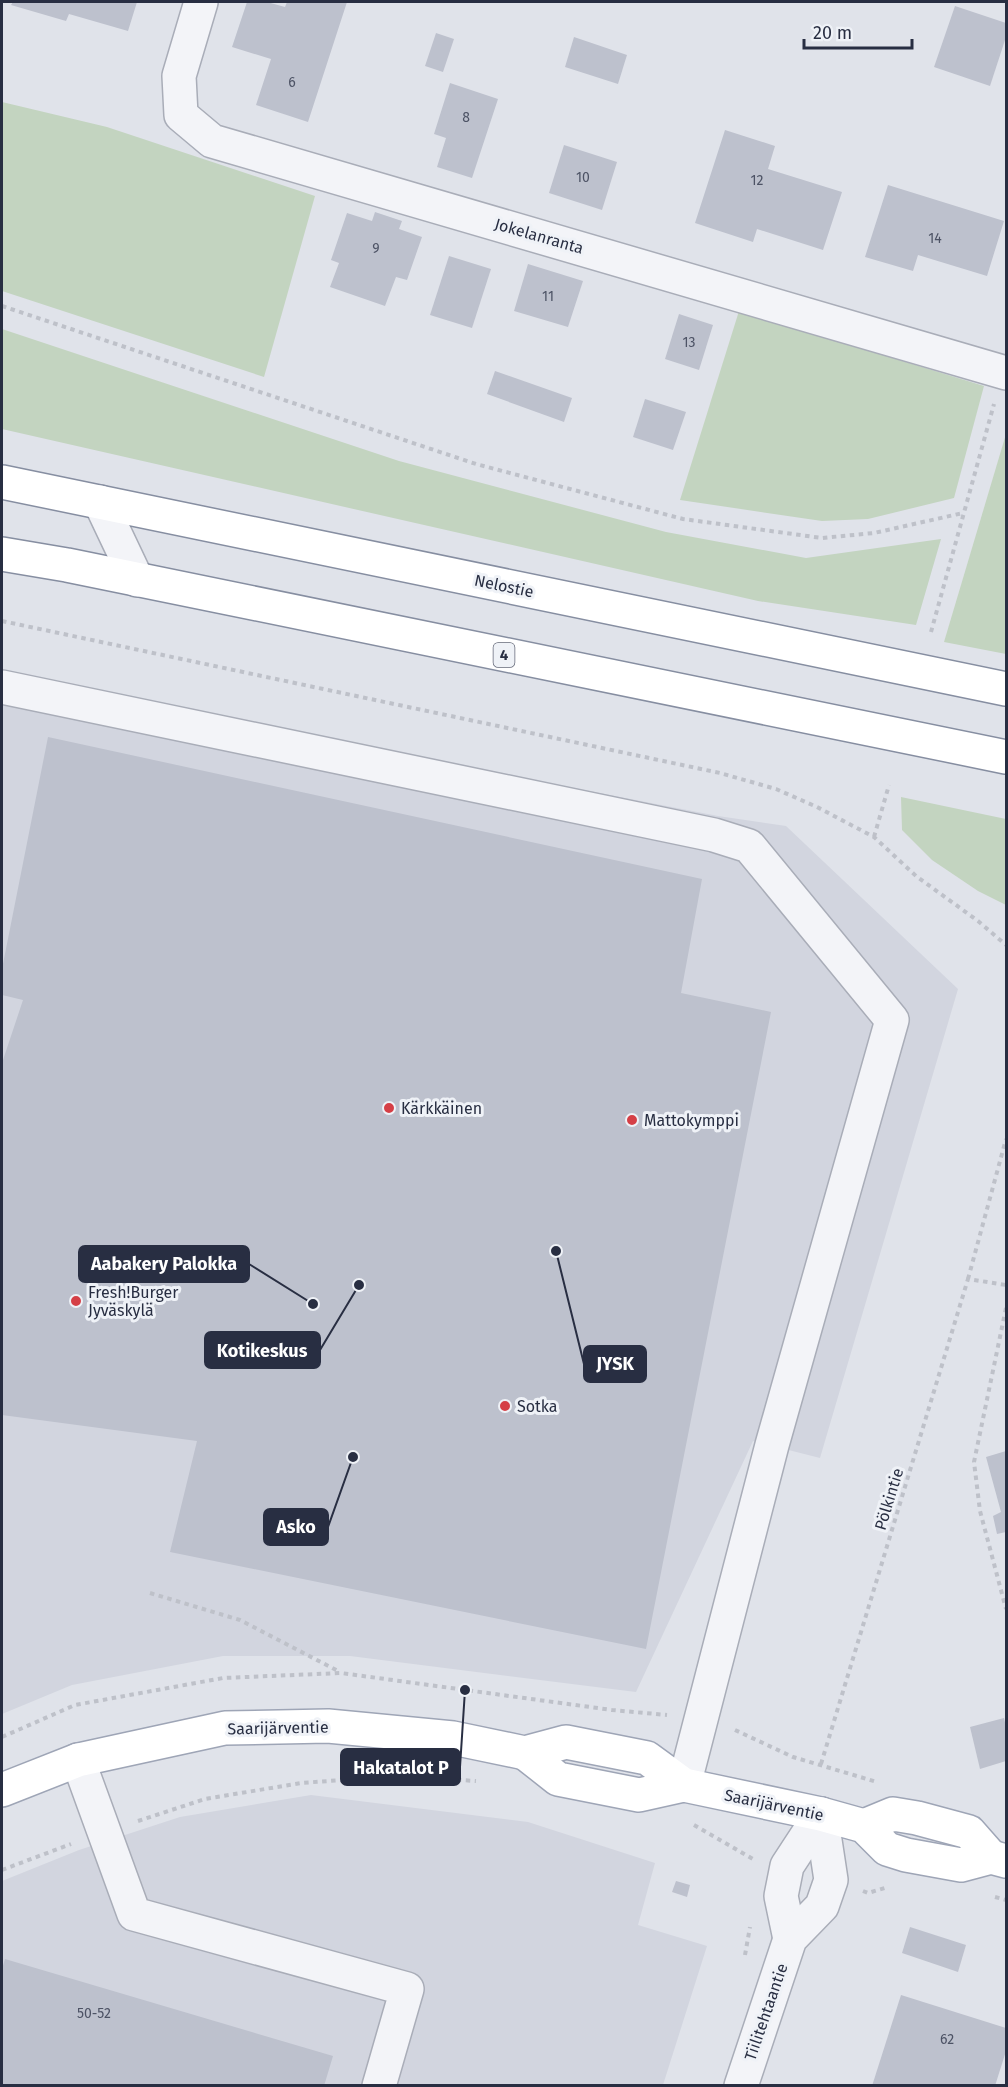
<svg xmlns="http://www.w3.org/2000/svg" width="1008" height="2087" font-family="'Fira Sans',sans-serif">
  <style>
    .built { fill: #d2d5df }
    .green { fill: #c3d4c0 }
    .building { fill: #bdc1cd }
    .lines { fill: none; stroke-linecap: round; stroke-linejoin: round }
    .minor-casing { stroke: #a9adb8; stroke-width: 36 }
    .major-casing { stroke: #9ea5b6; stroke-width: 36 }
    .highway-casing { stroke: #868ea1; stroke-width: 36 }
    .path { stroke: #bec1c9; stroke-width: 4; stroke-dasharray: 4.5 4.5; stroke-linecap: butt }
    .minor { stroke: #f3f4f8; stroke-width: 33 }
    .major { stroke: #fff; stroke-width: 33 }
    .highway { stroke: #fff; stroke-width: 33 }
    .poi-dot { fill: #d53f46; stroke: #eff2f7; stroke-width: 2 }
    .labels { text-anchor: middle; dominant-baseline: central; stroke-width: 6; stroke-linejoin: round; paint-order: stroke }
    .number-label { font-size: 14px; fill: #4d5365 }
    .shield { fill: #eff2f7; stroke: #646978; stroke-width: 1.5 }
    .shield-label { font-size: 15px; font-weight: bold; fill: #282e42 }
    .street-label { font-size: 16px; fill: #282e42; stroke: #eff2f7 }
    .poi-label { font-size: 16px; fill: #282e42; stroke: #eff2f7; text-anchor: start }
    .leader { fill: none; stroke: #282e42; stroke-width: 2 }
    .callout-dot { fill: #282e42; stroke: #eff2f7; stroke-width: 2 }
    .callout { fill: #282e42; stroke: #282e42; stroke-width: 2 }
    .callout-label { font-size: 18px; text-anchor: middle; font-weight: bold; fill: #fff }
  </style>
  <rect width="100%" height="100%" fill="#e0e3ea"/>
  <g class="built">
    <path d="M2,677L718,816L786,826L958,989L820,1458L753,1441L636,1692L350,1656H223L72,1685L2,1714Z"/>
    <path d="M311,1795L528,1822L655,1863L638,1925L707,1946L663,2085L2,2086V1881L79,1850L180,1817Z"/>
  </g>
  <g class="green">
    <path d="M2,102L107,127L315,196L264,377L2,291Z"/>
    <path d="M739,311L984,386L954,498L868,519L822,521L680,500Z"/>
    <path d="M2,329L399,461L666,532L806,558L941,539L916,625L758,601L2,429Z"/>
    <path d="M1006,434V654L944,642Z"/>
    <path d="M901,797L1006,819V905L978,891L932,860L902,830Z"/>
  </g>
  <g class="building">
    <path d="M13,2H137L128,31L69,14L66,21L11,5Z"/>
    <path d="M247,2H267L285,7L287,2H347L308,122L256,105L271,59L232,47Z"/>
    <path d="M955,6L1006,23V37L990,86L934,67Z"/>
    <path d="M436,33L454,39L443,72L425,66Z"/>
    <path d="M574,37L627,55L618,84L565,67Z"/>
    <path d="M450,83L498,99L472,178L437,167L446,138L434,134Z"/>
    <path d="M725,130L775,146L768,169L842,192L823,250L757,229L753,242L695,223Z"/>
    <path d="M564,145L617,162L602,210L549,193Z"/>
    <path d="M888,185L1004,221L987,276L918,255L913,271L865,257Z"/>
    <path d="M375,212L402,221L399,229L422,237L407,280L396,277L385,306L330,287L339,263L331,260L347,213L372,221Z"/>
    <path d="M449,256L491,269L472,328L430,315Z"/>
    <path d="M528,264L583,281L568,327L514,311Z"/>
    <path d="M679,314L713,325L699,370L665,359Z"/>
    <path d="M495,371L572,398L564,422L487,394Z"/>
    <path d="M645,399L686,412L673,450L633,437Z"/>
    <path d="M48,737L702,879L681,993L771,1012L646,1649L170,1552L197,1441L2,1415V1063L23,1000L2,995V969Z"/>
    <path d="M1006,1451V1532L997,1534L993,1516L1001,1512L986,1457Z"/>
    <path d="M1004,1718L1006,1727V1761L980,1769L970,1727Z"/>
    <path d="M676,1881L690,1885L687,1897L672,1892Z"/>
    <path d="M910,1927L966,1945L958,1972L902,1953Z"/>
    <path d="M5,1959L333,2056L324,2086H2V1969Z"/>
    <path d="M901,1995L1006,2028V2051L995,2086H872Z"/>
  </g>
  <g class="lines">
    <g class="minor-casing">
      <g id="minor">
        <path d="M201,2L179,76L181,115L212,141L1006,373"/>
        <path d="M100,502L137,580"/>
        <path d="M2,687L714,835L749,846L892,1020L772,1445L684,1785"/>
        <path d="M78,1760L134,1914L407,1989L379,2086"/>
        <path d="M790,1939L781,1896L787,1866L821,1814"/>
        <path d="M741,2086L790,1939L822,1906L831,1880L821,1814"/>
      </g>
    </g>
    <g class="major-casing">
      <g id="major">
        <path d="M525,1753L558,1779L639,1795L684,1785"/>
        <path d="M2,1790L78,1760L225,1728L328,1726L453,1738L525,1753L566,1742L647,1758L684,1785L821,1814L864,1826L887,1849L906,1855L961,1865L991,1857L1006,1861"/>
        <path d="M864,1826L893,1814L917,1818L969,1832L991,1857"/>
      </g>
    </g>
    <g class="highway-casing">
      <g id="highway">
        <path d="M2,482L1006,689"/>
        <path d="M2,554L67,565L1006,757"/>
      </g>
    </g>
    <g class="path">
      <path d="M2,306L476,464L683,519L822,538L874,533L963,513"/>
      <path d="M2,621L720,773L776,789L817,807L874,837L916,876L978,921L1006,945"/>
      <path d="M931,632L994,404"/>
      <path d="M874,837L889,785"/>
      <path d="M968,1279L1006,1139"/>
      <path d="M1006,1308L974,1462L980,1511L1006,1609"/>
      <path d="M150,1593L240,1620L340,1672"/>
      <path d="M735,1730L793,1757L877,1782"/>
      <path d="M2,1737L75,1705L223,1678L341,1673L612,1710L667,1715"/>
      <path d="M821,1764L968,1279L1006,1285"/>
      <path d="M138,1821L205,1799L301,1783L398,1776L476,1781"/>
      <path d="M694,1825L753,1859"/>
      <path d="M2,1870L71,1844"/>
      <path d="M863,1891L868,1893L888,1887"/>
      <path d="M995,1897L1006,1900"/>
      <path d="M745,1955L750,1927"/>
    </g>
    <use href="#minor" class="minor"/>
    <use href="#major" class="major"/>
    <use href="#highway" class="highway"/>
  </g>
  <g class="poi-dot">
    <circle cx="389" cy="1108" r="6"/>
    <circle cx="632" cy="1120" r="6"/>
    <circle cx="76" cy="1301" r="6"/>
    <circle cx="505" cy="1406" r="6"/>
  </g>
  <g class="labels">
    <g class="number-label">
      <text x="292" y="82">6</text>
      <text x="466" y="117">8</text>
      <text x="583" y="177">10</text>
      <text x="757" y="180">12</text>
      <text x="935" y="238">14</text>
      <text x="376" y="248">9</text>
      <text x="548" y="296">11</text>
      <text x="689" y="342">13</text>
      <text x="94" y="2013">50-52</text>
      <text x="947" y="2039">62</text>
    </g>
    <rect class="shield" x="493.5" y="643" width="21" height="24" rx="4.5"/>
    <g class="shield-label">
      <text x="504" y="655">4</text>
    </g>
    <g class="street-label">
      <text transform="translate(539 236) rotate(16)">Jokelanranta</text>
      <text transform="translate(504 586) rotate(12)">Nelostie</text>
      <text transform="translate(889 1499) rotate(-73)">Pölkintie</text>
      <text transform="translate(278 1728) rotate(-1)">Saarijärventie</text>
      <text transform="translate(774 1805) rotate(12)">Saarijärventie</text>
      <text transform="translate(766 2012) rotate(-71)">Tiilitehtaantie</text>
    </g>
    <g class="poi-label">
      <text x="401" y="1108">Kärkkäinen</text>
      <text x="644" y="1120">Mattokymppi</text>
      <text x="88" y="1292">Fresh!Burger<tspan x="88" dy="18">Jyväskylä</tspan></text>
      <text x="517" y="1406">Sotka</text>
    </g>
  </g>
  <path class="leader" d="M313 1304L249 1264M359 1285L320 1350M556 1251L584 1364M353 1457L328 1527M465 1690L460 1767"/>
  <g class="callout-dot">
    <circle cx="313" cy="1304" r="6"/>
    <circle cx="359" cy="1285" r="6"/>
    <circle cx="556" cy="1251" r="6"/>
    <circle cx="353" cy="1457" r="6"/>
    <circle cx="465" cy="1690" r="6"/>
  </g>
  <g class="callout">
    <rect x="79" y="1246" width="170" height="36" rx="6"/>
    <rect x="205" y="1332" width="115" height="36" rx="6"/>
    <rect x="584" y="1346" width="62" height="36" rx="6"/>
    <rect x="264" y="1509" width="64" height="36" rx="6"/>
    <rect x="341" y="1749" width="119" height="36" rx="6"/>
  </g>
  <g class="callout-label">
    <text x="164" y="1270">Aabakery Palokka</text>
    <text x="262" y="1357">Kotikeskus</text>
    <text x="615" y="1370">JYSK</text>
    <text x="296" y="1533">Asko</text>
    <text x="401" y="1774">Hakatalot P</text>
  </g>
  <rect width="1008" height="2087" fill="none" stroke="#282e42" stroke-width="6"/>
  <path d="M804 39v9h108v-9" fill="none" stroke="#282e42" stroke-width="3"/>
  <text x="813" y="39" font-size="18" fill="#282e42" stroke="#eff2f7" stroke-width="4.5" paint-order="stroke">20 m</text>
</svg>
